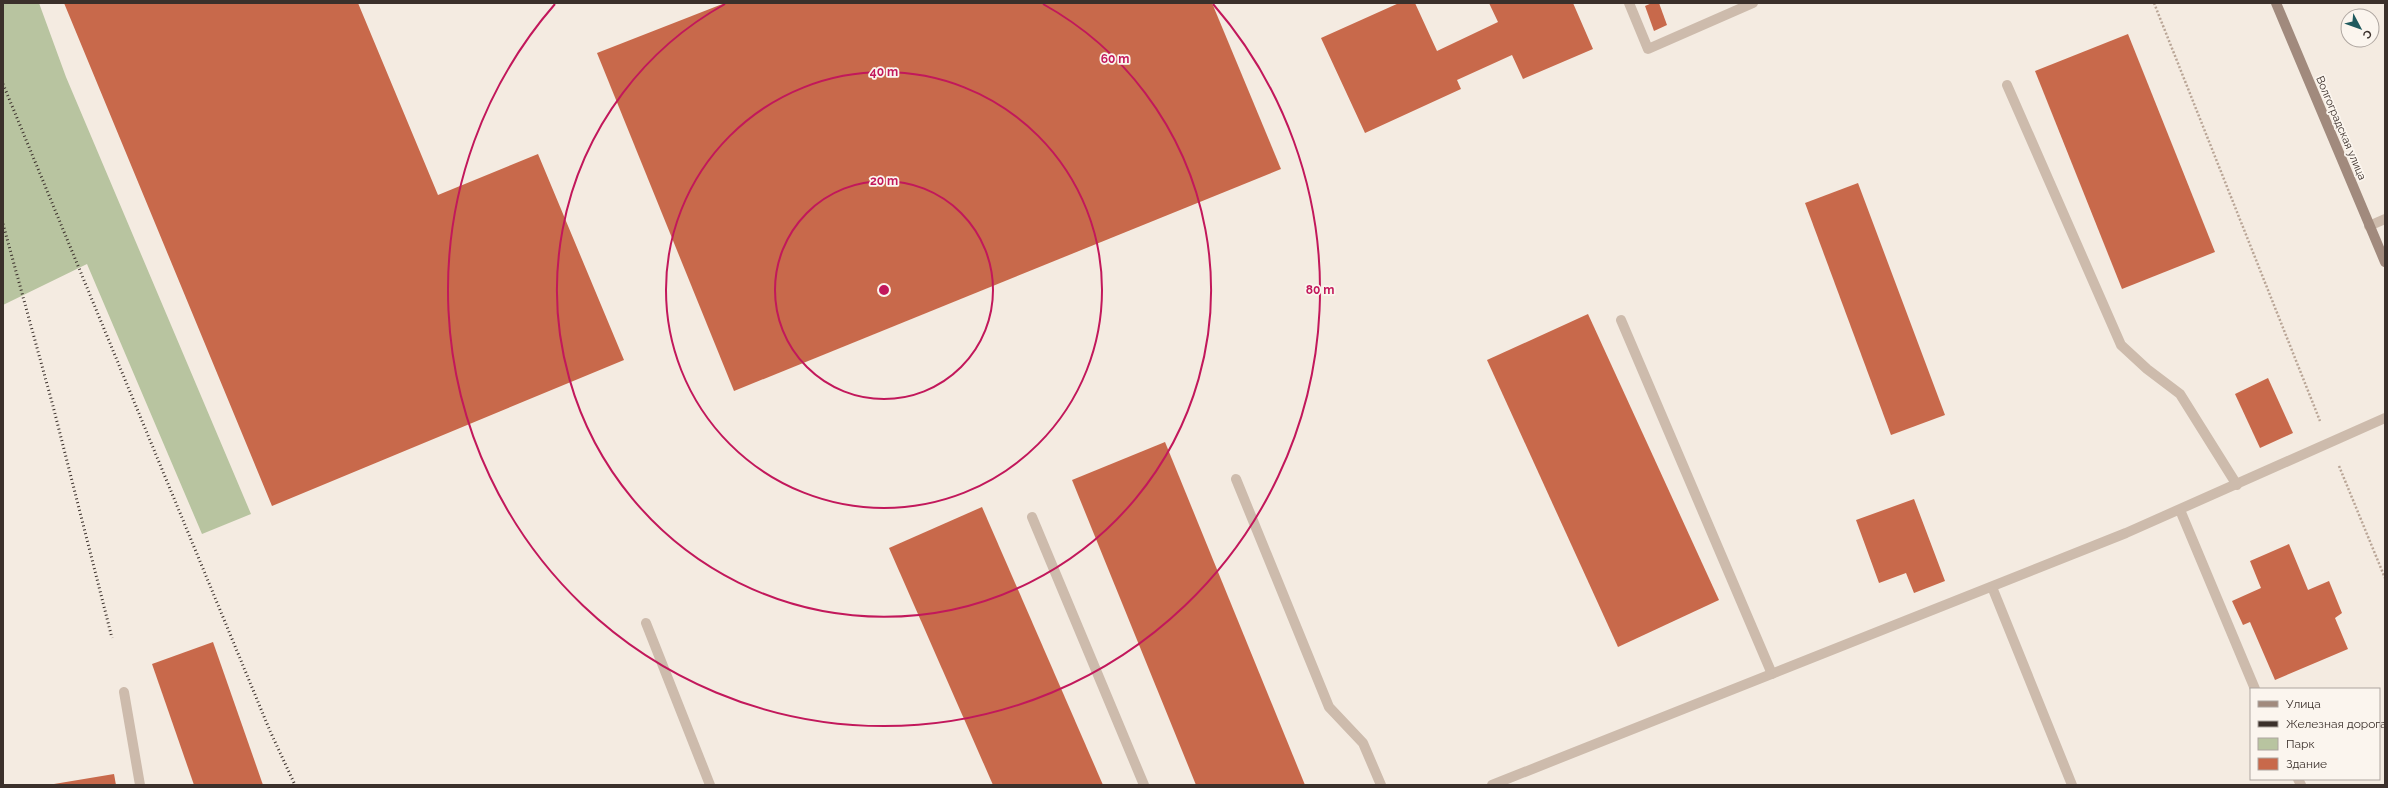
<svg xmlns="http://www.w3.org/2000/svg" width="2388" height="788" font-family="Raleway,sans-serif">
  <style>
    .green { fill: #b8c4a0 }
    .building { fill: #c8694b }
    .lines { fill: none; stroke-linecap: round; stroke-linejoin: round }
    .path { stroke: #b9a596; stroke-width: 2.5; stroke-dasharray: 2 2; stroke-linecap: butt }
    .service { stroke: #cdbbac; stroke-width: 10 }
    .secondary { stroke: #a18a7d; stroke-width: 10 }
    .rail { stroke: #3b302b; stroke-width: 3; stroke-dasharray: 1 3; stroke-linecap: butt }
    .ring { fill: none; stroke: #c2185b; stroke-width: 2 }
    .labels { text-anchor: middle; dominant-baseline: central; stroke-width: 3.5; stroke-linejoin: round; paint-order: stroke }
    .street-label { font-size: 11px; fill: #3b302b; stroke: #fbf5ee }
    .centre { fill: #c2185b; stroke: #fbf5ee; stroke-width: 2 }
    .ring-label { font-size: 12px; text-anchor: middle; font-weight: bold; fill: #c2185b; stroke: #fbf5ee; stroke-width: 3.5; stroke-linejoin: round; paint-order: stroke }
  </style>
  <rect width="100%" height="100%" fill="#f4ebe1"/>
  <path class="green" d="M3,3H39L66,77L251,514L202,534L87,264L3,305Z"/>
  <g class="building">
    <path d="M64,3H358L438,195L538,154L624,360L272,506Z"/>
    <path d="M725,3H1212L1281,169L734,391L597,53Z"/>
    <path d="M1399,3H1415L1437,51L1498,22L1489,3H1573L1593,49L1523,79L1512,55L1457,80L1461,89L1365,133L1321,38Z"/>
    <path d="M1652,3H1659L1667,25L1654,31L1645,6Z"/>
    <path d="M2128,34L2215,252L2122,289L2035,71Z"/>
    <path d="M1858,183L1945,415L1891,435L1805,203Z"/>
    <path d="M1588,314L1719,600L1618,647L1487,360Z"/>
    <path d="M2268,378L2293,433L2260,448L2235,394Z"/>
    <path d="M1165,442L1305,785H1196L1072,480Z"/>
    <path d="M1914,499L1945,581L1914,593L1906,573L1879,583L1856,520Z"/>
    <path d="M982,507L1103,785H993L889,548Z"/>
    <path d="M2289,544L2308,590L2329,581L2342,613L2335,618L2348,649L2275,680L2250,622L2243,625L2232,601L2261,588L2250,561Z"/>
    <path d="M213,642L263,785H194L152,664Z"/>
    <path d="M114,774L116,785H54V784Z"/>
  </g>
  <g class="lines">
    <g class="path">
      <path d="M2154,3L2320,421"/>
      <path d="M2339,466L2385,578"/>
    </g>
    <g class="service">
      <path d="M1629,3L1648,49L1753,3"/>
      <path d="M2007,85L2121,345L2147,369L2180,394L2237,485"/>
      <path d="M2369,226L2385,219"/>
      <path d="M1621,320L1772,674"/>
      <path d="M1236,479L1329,707L1363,743L1381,785"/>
      <path d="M2180,510L2255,689"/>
      <path d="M1032,517L1144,785"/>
      <path d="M1992,587L2072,785"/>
      <path d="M646,623L710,785"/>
      <path d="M124,692L140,785"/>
      <path d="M2298,779L2301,785"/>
      <path d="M1492,785L2126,533L2385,418"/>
    </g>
    <path class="secondary" d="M2276,3L2385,262"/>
    <g class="rail">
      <path d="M3,84L270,731L295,785"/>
      <path d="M3,224L53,406L112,638"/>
    </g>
  </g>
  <g class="ring">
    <circle cx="884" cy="290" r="109"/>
    <circle cx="884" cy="290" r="218"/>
    <path d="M1043 4A327 327 0 1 1 725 4"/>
    <path d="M1213 4A436 436 0 1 1 555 4"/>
  </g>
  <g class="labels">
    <g class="street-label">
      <text transform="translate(2341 128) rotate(67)">Волгоградская улица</text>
    </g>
  </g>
  <circle cx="884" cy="290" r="6" class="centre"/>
  <g class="ring-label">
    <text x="1115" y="63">60 m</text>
    <text x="884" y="76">40 m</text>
    <text x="884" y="185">20 m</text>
    <text x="1320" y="294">80 m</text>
  </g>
  <rect width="2388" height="788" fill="none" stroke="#3b302b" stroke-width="8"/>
  <rect x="2250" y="688" width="130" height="92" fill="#fbf5ee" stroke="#aea6a0"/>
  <rect x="2258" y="701" width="20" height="6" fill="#a18a7d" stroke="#aea6a0"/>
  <text x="2286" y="708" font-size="12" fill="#3b302b">Улица</text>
  <rect x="2258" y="721" width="20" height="6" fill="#3b302b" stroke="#aea6a0"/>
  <text x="2286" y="728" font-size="12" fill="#3b302b">Железная дорога</text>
  <rect x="2258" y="738" width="20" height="12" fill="#b8c4a0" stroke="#aea6a0"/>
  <text x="2286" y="748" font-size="12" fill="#3b302b">Парк</text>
  <rect x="2258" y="758" width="20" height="12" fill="#c8694b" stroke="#aea6a0"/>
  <text x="2286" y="768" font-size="12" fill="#3b302b">Здание</text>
  <g transform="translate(2360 28) rotate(131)"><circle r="19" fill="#fbf5ee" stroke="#aea6a0"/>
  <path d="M0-3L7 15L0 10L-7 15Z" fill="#1f5a5e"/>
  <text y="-6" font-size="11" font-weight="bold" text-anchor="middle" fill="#3b302b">С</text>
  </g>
</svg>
